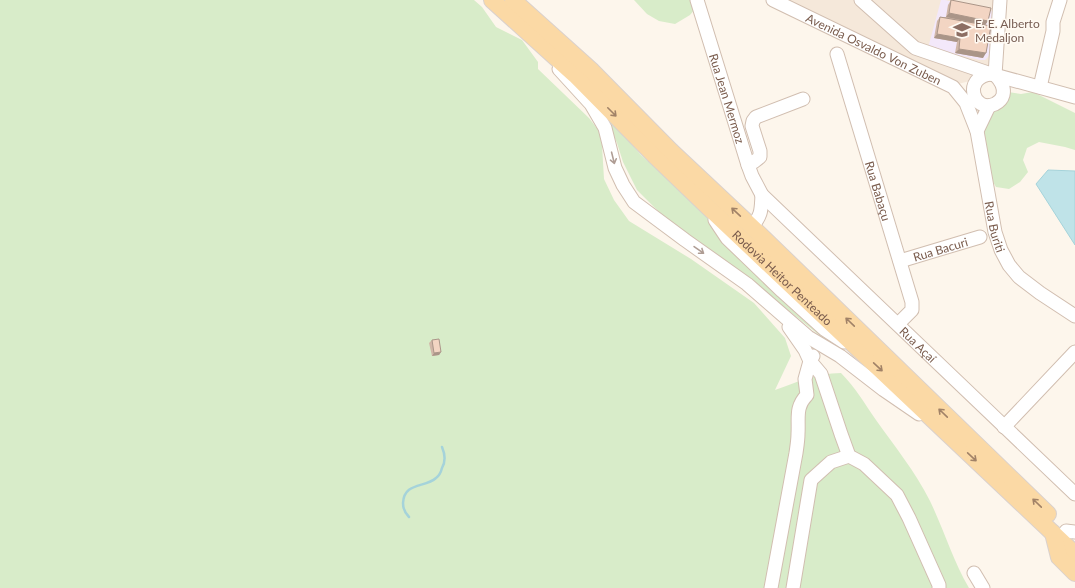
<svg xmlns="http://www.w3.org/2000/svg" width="1075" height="588" font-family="Lato,sans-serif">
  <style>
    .residential { fill: #f5e8da }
    .education { fill: #f3e8fa }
    .green { fill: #d8ecc9 }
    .water { fill: #bfe3e8; stroke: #a5d3da }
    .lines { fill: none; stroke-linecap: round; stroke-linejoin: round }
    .stream { stroke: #a5d3da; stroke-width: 2.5 }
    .minor-casing { stroke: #d1beb0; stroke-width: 15 }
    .major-casing { stroke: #dad1cd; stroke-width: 18 }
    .minor { stroke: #fff; stroke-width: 13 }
    .major { stroke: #fbd9a5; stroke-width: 16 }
    .wall { fill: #d1b7a8 }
    .shaded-wall { fill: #aa9588 }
    .building { fill: #f3d5c3; stroke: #aa9588 }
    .oneway { stroke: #a18267 }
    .oneway2 { stroke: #af9d94 }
    .labels { text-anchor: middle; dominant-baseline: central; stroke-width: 3; stroke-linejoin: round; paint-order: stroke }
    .education-label { font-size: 12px; fill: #785e54; stroke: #fffaf3; text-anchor: start }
    .street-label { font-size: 12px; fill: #7a5c4d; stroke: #fffaf3 }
  </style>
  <rect width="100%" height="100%" fill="#fdf6ec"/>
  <path class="residential" d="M779,0H996L992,72L974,80L954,85Z"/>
  <path class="education" d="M941,0H945L992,11L990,51L988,57L985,60H980L928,48Z"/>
  <g class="green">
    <path d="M0,0H474L482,7L496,27L522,40L538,62V69L589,118L599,131L602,145L604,179L614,200L629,221L691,259L754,303L785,338L791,356L775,390C798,382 816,373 841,373C855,387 865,404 876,420C895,447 915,471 930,501C944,530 953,561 969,588H0Z"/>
    <path d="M634,0H690L695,9L690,15L675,24L659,21L647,14Z"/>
    <path d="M1008,92L1021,94L1033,92L1075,113V150L1065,147L1039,142L1027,148L1023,160L1028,172L1020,182L1009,189L996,187L989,175L978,122Z"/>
    <path d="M607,120L615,125L641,155L702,210L834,341L829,343L762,289L704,246L659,212L637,190L623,162L617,143Z"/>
  </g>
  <path class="water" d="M1048,170L1075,171V245L1036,184Z"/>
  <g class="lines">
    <path class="stream" d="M409,517C405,513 403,508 403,503C404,482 425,488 436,478C439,476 441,472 442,468C446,461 445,454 442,447"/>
    <g class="minor-casing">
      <g id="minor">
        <path id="s1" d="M697,0L748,165L752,176L762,195L1075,494"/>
        <path id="s2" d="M773,0L953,87L966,103L977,131L995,232L1001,250L1009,265L1019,277L1040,293L1075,316"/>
        <path d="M861,0L915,48L991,74L1075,97"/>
        <path id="s3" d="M837,54L912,302V310L898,324"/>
        <path d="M559,69L591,104L605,128L615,168L623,185L634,202L685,240L747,284L808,337L840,356L884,390L919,414"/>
        <path d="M991,74C962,77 973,114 995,104C999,102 1002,99 1003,95C1005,87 1001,81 995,75"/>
        <path d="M995,75L1000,0"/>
        <path d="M1040,87L1053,31V22L1060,0"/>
        <path d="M977,131L989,106"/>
        <path d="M748,165L755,161L760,157V151L752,126L753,121L756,117L803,99"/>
        <path d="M715,220L727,238L782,291L824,329L844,342"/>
        <path d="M752,227C762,214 761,211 762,195"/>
        <path id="s4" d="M900,261L980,237"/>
        <path d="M789,327L805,350L810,361L821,374L841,434L849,456L864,464L897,495L909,518L939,585V588"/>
        <path d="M1004,427L1075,352"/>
        <path d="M1066,531L1075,532"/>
        <path d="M974,573L983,588"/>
        <path d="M771,588L796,453C797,446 798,440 798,434C799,418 795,407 807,395L805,379L810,361L813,356"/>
        <path d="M793,588L811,480L831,462L849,456"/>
      </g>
    </g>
    <g class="major-casing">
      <g id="major">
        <path id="s5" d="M492,0L575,75L654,155L707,206L1075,554"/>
        <path d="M513,0L592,71L671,151L752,227L1048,514"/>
        <path d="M1053,533L1059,557L1075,573"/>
      </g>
    </g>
    <use href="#minor" class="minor"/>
    <use href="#major" class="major"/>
  </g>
  <g class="wall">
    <path d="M951,0L988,21L985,25L983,58L955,53L957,42L934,38L937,21L940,17H946L948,5Z"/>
    <path d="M432,340L441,352L439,355L432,356L429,343Z"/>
  </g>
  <g class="shaded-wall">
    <path d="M949,13L988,21L985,25L946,17Z"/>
    <path d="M937,34L960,38L957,42L934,38Z"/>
    <path d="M959,49L986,53L983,58L955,53Z"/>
    <path d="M441,352L439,355L432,356L434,353Z"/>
  </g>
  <g class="building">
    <path d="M951,0L991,8L988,21L949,13Z"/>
    <path d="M940,17L991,26L986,53L959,49L960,38L937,34Z"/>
    <path d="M439,339L441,352L434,353L432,340Z"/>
  </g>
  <defs><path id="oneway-shaft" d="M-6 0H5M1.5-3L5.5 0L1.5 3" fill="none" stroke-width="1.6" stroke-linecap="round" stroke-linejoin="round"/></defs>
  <g class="oneway">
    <use href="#oneway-shaft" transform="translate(612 112) rotate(45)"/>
    <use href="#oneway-shaft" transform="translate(736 212) rotate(-137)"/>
    <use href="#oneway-shaft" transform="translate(850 322) rotate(-136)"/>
    <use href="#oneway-shaft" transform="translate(878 367) rotate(43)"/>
    <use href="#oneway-shaft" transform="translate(943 413) rotate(-136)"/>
    <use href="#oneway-shaft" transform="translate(972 457) rotate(43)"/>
    <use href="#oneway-shaft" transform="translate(1037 503) rotate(-136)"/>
  </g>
  <g class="oneway2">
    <use href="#oneway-shaft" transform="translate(613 158) rotate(76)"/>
    <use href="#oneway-shaft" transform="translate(699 250) rotate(35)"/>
  </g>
  <defs>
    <g id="school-bare" transform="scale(1.38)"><path d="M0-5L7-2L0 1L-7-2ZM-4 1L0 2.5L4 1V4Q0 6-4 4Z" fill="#8d6e63" stroke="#fffaf3" stroke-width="2.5" paint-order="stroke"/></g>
  </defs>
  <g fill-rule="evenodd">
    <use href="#school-bare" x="962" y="30"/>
  </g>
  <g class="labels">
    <g class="education-label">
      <text x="975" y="23">E. E. Alberto<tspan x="975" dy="14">Medaljon</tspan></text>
    </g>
    <g class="street-label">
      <text stroke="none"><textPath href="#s2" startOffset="112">Avenida Osvaldo Von Zuben</textPath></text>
      <text stroke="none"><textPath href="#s1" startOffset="103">Rua Jean Mermoz</textPath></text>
      <text stroke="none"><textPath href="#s3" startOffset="143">Rua Babaçu</textPath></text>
      <text stroke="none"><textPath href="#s2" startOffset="348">Rua Buriti</textPath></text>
      <text stroke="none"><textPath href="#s4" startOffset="42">Rua Bacuri</textPath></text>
      <text stroke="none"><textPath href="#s5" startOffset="402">Rodovia Heitor Penteado</textPath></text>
      <text stroke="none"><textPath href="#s1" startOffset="422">Rua Açaí</textPath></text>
    </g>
  </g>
</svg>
